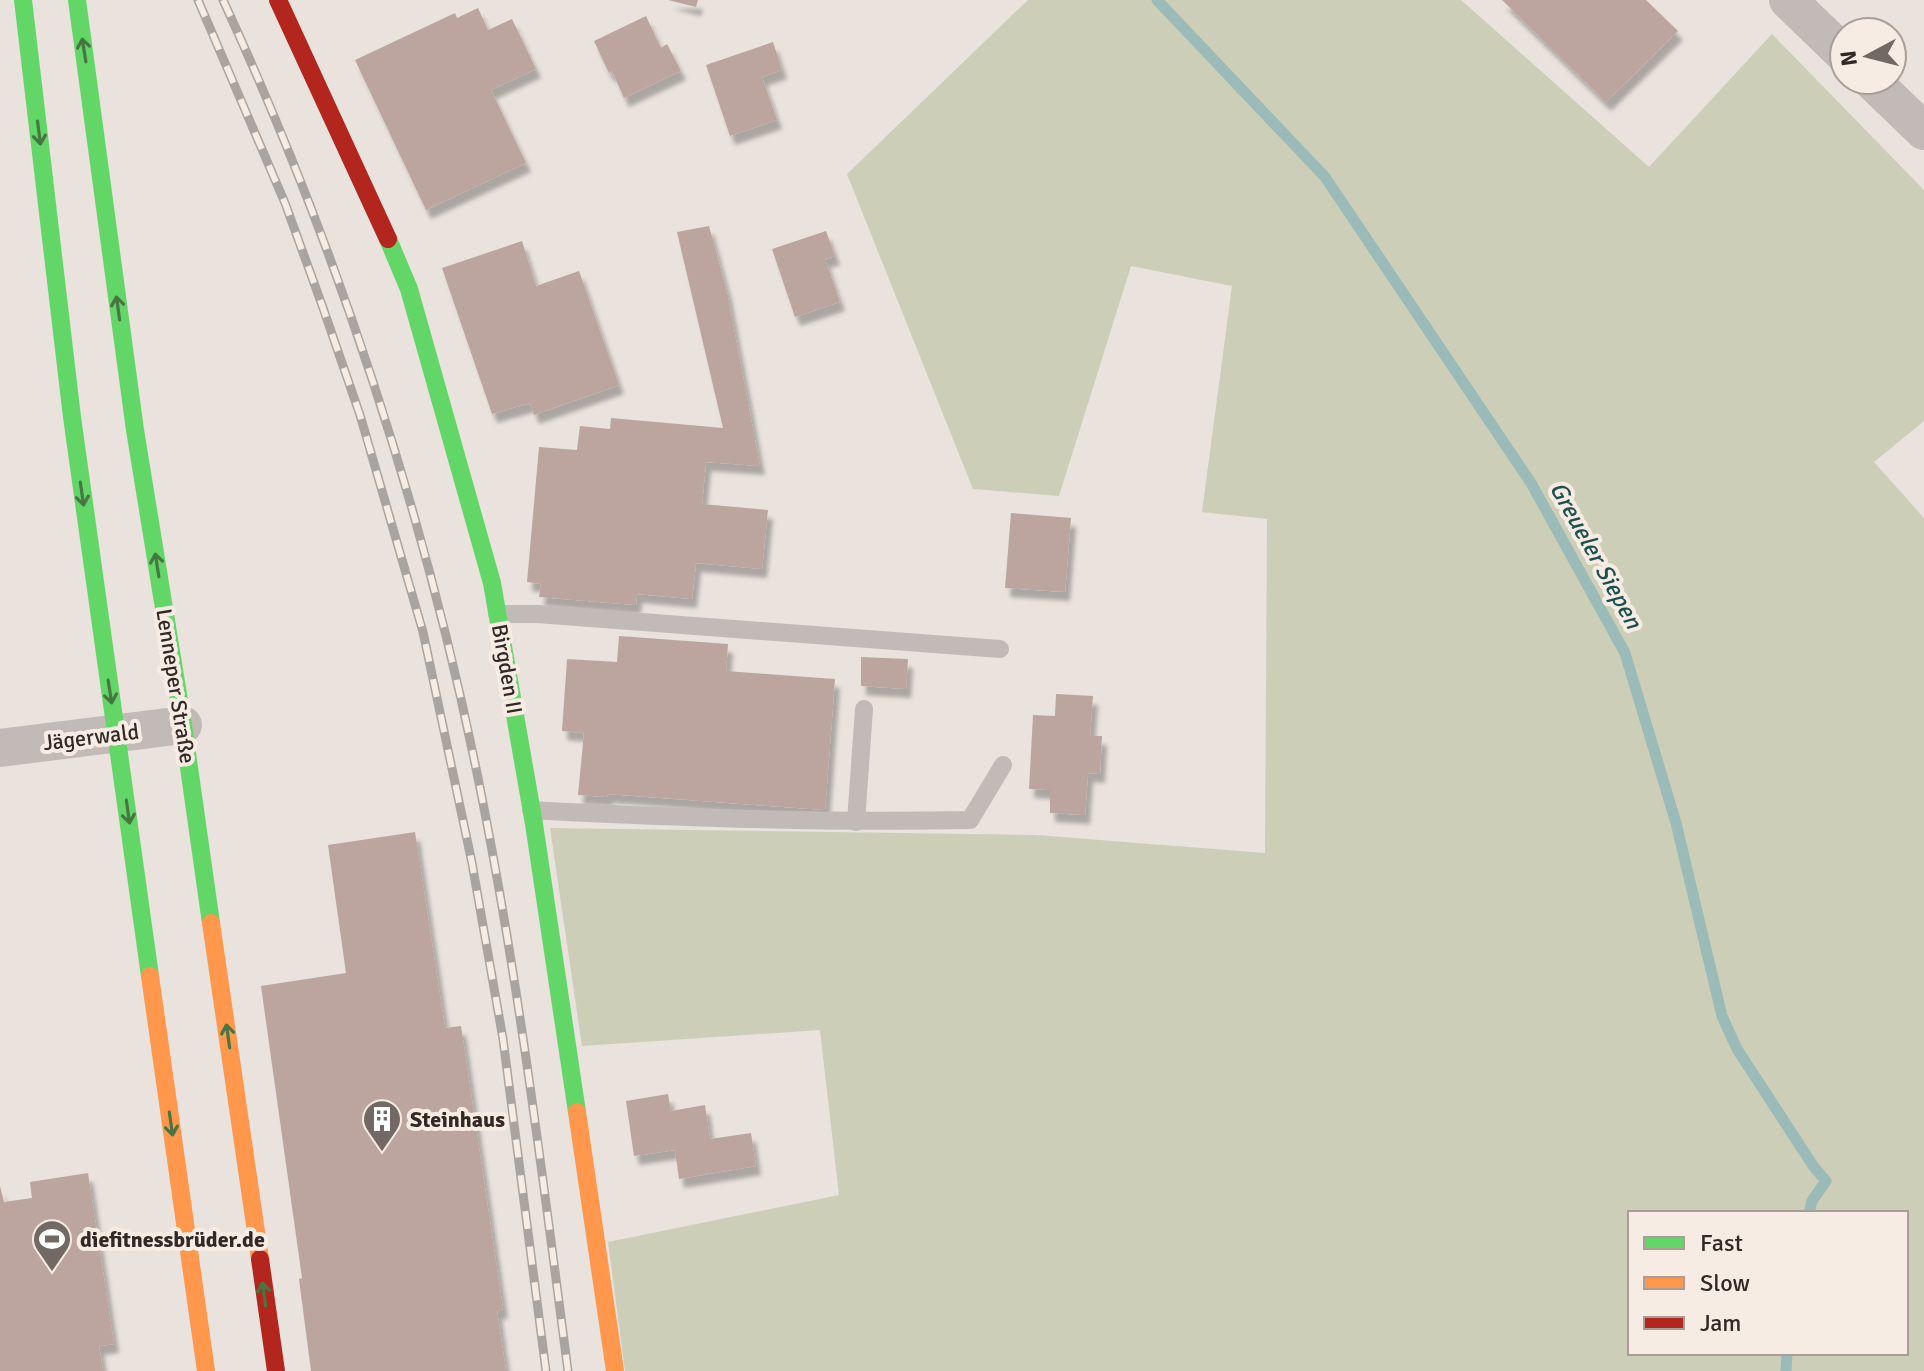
<svg xmlns="http://www.w3.org/2000/svg" width="1924" height="1371" font-family="Signika,sans-serif">
  <style>
    .green { fill: #ccceb7; fill-rule: evenodd }
    .lines { fill: none; stroke-linecap: round; stroke-linejoin: round }
    .stream { stroke: #9abbb7; stroke-width: 11 }
    .building { fill: #bca59f; filter: url(#shadow) }
    .lane { stroke: #c2bab6; stroke-width: 18 }
    .street { stroke: #c2bab6; stroke-width: 38 }
    .fast { stroke: #63d668; stroke-width: 18 }
    .slow { stroke: #ff974d; stroke-width: 18 }
    .jam { stroke: #b3261e; stroke-width: 18 }
    .rail-casing { stroke: #aaa4a0; stroke-width: 9 }
    .rail { stroke: #f7ece3; stroke-width: 6; stroke-dasharray: 18; stroke-linecap: butt }
    .oneway { stroke: #487643 }
    .labels { text-anchor: middle; dominant-baseline: central; stroke-width: 8; stroke-linejoin: round; paint-order: stroke }
    .street-label { font-size: 22px; fill: #322825; stroke: #f7ece3 }
    .poi-label { font-size: 22px; font-weight: bold; fill: #322825; stroke: #f7ece3; text-anchor: start }
    .water-label { font-size: 24px; font-style: italic; fill: #1d514f; stroke: #f7ece3 }
  </style>
  <defs>
    <filter id="shadow"><feDropShadow dx="5" dy="9" stdDeviation="2" flood-color="#0004"/></filter>
  </defs>
  <rect width="100%" height="100%" fill="#e9e2dd"/>
  <path class="green" d="M1028,0H1461L1649,167L1772,34L1924,190V421L1874,462L1924,518V1371H625L608,1242L839,1195L820,1030L582,1046L550,828L1036,835L1265,853L1267,519L1202,512L1232,286L1131,266L1059,496L973,489L847,174ZM1630,1213H1906V1353H1630Z"/>
  <g class="lines">
    <g class="stream">
      <path d="M1157,0L1325,177L1531,483L1625,653L1676,823L1722,1016L1737,1049L1814,1167L1826,1181L1812,1201L1809,1213"/>
      <path d="M1786,1371L1787,1353"/>
    </g>
  </g>
  <g class="building">
    <path d="M668,0H698L696,7Z"/>
    <path d="M1502,0H1646L1678,31L1606,102Z"/>
    <path d="M478,8L488,30L512,19L536,69L491,90L526,163L426,210L355,60L455,13L457,18Z"/>
    <path d="M646,16L661,48L667,44L681,71L624,98L612,71L609,73L594,41Z"/>
    <path d="M773,42L782,70L762,77L777,120L730,136L706,65Z"/>
    <path d="M709,226L727,292L760,466L706,462L702,504L768,510L762,569L696,563L692,599L637,594L636,605L539,597L541,584L527,582L539,447L577,450L580,426L610,429L611,418L723,428L677,232Z"/>
    <path d="M826,231L835,256L825,259L840,302L795,317L772,249Z"/>
    <path d="M522,241L536,286L579,271L619,385L534,415L530,403L492,414L442,268Z"/>
    <path d="M1011,513L1071,518L1065,592L1005,588Z"/>
    <path d="M619,636L728,644L726,671L835,679L825,810L608,794L607,797L578,795L584,733L562,731L567,659L617,662Z"/>
    <path d="M861,657L908,659L906,689L861,686Z"/>
    <path d="M1056,694L1093,696L1090,736H1102L1100,774L1088,773L1085,815L1050,813V790L1029,789L1033,715L1055,716Z"/>
    <path d="M415,832L445,1028L461,1026L503,1309L497,1311L506,1371H311L299,1279L302,1278L261,986L346,973L328,845Z"/>
    <path d="M668,1094L671,1111L705,1105L710,1139L751,1133L756,1166L679,1179L675,1150L634,1156L626,1101Z"/>
    <path d="M88,1173L114,1344L99,1346L103,1371H0V1186L4,1202L32,1198L30,1182Z"/>
  </g>
  <g class="lines">
    <g class="lane">
      <path d="M497,614H537L1000,649"/>
      <path d="M531,810C678,818 824,823 970,820L1003,765"/>
      <path d="M856,822L864,709"/>
    </g>
    <g class="street">
      <path d="M1788,0L1844,54"/>
      <path d="M1871,80L1924,131"/>
      <path d="M0,748L183,725"/>
    </g>
    <g class="fast">
      <path d="M23,0L72,417L150,976"/>
      <path d="M77,0L135,430L183,725L211,923"/>
      <path d="M388,239L409,289L492,583L534,824L577,1112"/>
    </g>
    <g class="slow">
      <path d="M211,923L260,1259"/>
      <path d="M150,976L206,1371"/>
      <path d="M577,1112L615,1371"/>
    </g>
    <g class="jam">
      <path d="M278,0L388,239"/>
      <path d="M260,1259L276,1371"/>
    </g>
    <g class="rail-casing">
      <g id="rail">
        <path d="M198,0L285,203L322,305L360,415L423,632L472,863L503,1039L546,1371"/>
        <path d="M223,0C337,247 424,512 478,778C518,974 542,1173 568,1371"/>
      </g>
    </g>
    <use href="#rail" class="rail"/>
  </g>
  <defs><path id="oneway-shaft" d="M-6 0H5M1.5-3L5.5 0L1.5 3" fill="none" stroke-width="1.6" stroke-linecap="round" stroke-linejoin="round" transform="scale(2)"/></defs>
  <g class="oneway">
    <use href="#oneway-shaft" transform="translate(84 50) rotate(-99)"/>
    <use href="#oneway-shaft" transform="translate(39 133) rotate(83)"/>
    <use href="#oneway-shaft" transform="translate(118 308) rotate(-98)"/>
    <use href="#oneway-shaft" transform="translate(82 494) rotate(82)"/>
    <use href="#oneway-shaft" transform="translate(157 565) rotate(-99)"/>
    <use href="#oneway-shaft" transform="translate(110 692) rotate(81)"/>
    <use href="#oneway-shaft" transform="translate(128 812) rotate(82)"/>
    <use href="#oneway-shaft" transform="translate(228 1036) rotate(-98)"/>
    <use href="#oneway-shaft" transform="translate(171 1124) rotate(82)"/>
    <use href="#oneway-shaft" transform="translate(264 1294) rotate(-98)"/>
  </g>
  <defs>
    <g id="building-pin" transform="scale(2)"><path d="M0 17L-7.5 6A9.5 9.5 0 1 1 7.5 6Z" fill="#726965" stroke="#f7ece3"/><path d="M-4-6H4V6H1V3H-1V6H-4ZM-2.5-4.3h1.7v1.8h-1.7ZM.8-4.3h1.7v1.8H.8ZM-2.5-1h1.7V.8h-1.7ZM.8-1h1.7V.8H.8Z" fill="#fff"/></g>
    <g id="stadium-pin" transform="scale(2)"><path d="M0 17L-7.5 6A9.5 9.5 0 1 1 7.5 6Z" fill="#726965" stroke="#f7ece3"/><path d="M0-5a6.5 5 0 1 0 0 10a6.5 5 0 1 0 0-10ZM-3.5-1.8h7v3.6h-7Z" fill="#fff"/></g>
  </defs>
  <g fill-rule="evenodd">
    <use href="#building-pin" x="382" y="1119"/>
    <use href="#stadium-pin" x="52" y="1239"/>
  </g>
  <g class="labels">
    <g class="street-label">
      <text transform="translate(507 669) rotate(80)">Birgden II</text>
      <text transform="translate(176 686) rotate(81)">Lenneper Straße</text>
      <text transform="translate(91 737) rotate(-7)">Jägerwald</text>
    </g>
    <g class="poi-label">
      <text x="410" y="1119">Steinhaus</text>
      <text x="80" y="1239">diefitnessbrüder.de</text>
    </g>
    <g class="water-label">
      <text transform="translate(1596 555) rotate(61)">Greueler Siepen</text>
    </g>
  </g>
  <rect x="1628" y="1211" width="280" height="144" fill="#f7ece3" stroke="#a89e97" stroke-width="2"/>
  <rect x="1644" y="1237" width="40" height="12" fill="#63d668" stroke="#a89e97" stroke-width="2"/>
  <text x="1700" y="1251" font-size="24" fill="#322825">Fast</text>
  <rect x="1644" y="1277" width="40" height="12" fill="#ff974d" stroke="#a89e97" stroke-width="2"/>
  <text x="1700" y="1291" font-size="24" fill="#322825">Slow</text>
  <rect x="1644" y="1317" width="40" height="12" fill="#b3261e" stroke="#a89e97" stroke-width="2"/>
  <text x="1700" y="1331" font-size="24" fill="#322825">Jam</text>
  <g transform="translate(1868 56) rotate(263)"><circle r="38" fill="#f7ece3" stroke="#a89e97" stroke-width="2"/>
  <path d="M0-6L14 30L0 20L-14 30Z" fill="#726965"/>
  <text y="-12" font-size="22" font-weight="bold" text-anchor="middle" fill="#322825">N</text>
  </g>
</svg>
